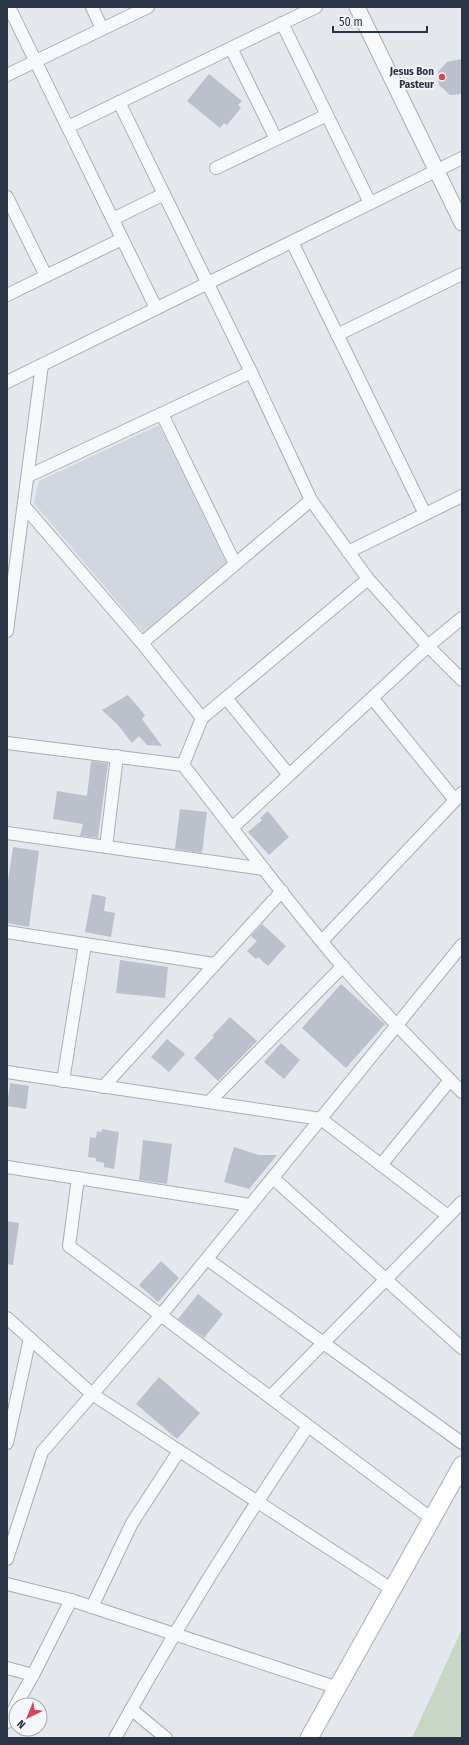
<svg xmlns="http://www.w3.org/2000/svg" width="469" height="1745" font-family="'Fira Sans Condensed',sans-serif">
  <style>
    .built { fill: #d2d6de }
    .green { fill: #c9d6c5 }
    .building { fill: #bbc0ca }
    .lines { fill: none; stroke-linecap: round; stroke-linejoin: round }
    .minor-casing { stroke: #a9aeb7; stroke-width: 14 }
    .tertiary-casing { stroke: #a9aeb7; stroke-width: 17 }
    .secondary-casing { stroke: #a9aeb7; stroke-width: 19 }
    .minor { stroke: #f7f8fa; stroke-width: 12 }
    .tertiary { stroke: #f7f8fa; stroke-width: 15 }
    .secondary { stroke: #fff; stroke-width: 17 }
    .poi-dot { fill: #d1495b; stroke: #f4f6f9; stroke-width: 1.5 }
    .labels { text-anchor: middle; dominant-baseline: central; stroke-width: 3.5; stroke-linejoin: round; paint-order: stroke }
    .poi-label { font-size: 11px; font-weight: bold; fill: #2b3445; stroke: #f4f6f9; text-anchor: end }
  </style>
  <rect width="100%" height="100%" fill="#e4e7ec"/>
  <path class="built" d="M159,425L226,562L144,633L34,503L39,481Z"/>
  <path class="green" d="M462,1629V1738H412Z"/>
  <g class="building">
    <path d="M462,59V94L450,95L439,85L438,72L447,62Z"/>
    <path d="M209,74L242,101L238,105L241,108L227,125L224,123L220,128L187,101Z"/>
    <path d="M128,695L145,715L142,719L162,746L147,745L139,736L132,743L118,725L102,710Z"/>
    <path d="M91,761L108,763L98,838L80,836L83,824L53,819L57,791L87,796Z"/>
    <path d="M180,809L207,812L202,853L175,849Z"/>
    <path d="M268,811L289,837L269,855L248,832L262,820L260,818Z"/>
    <path d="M13,847L39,851L29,927L7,923V888Z"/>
    <path d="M92,894L106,897L104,911L115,913L111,937L85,932Z"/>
    <path d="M262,924L286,946L268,966L258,957L256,959L247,951L257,941L251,936Z"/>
    <path d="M120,960L168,967L165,998L116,993Z"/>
    <path d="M341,984L385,1024L346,1068L302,1028Z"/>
    <path d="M230,1017L257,1041L218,1081L194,1058L214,1037L212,1036Z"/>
    <path d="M167,1039L185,1054L169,1072L151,1057Z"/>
    <path d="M281,1043L300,1060L284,1079L264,1062Z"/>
    <path d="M10,1083L29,1086L26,1109L7,1106Z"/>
    <path d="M102,1129L119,1132L114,1169L104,1167V1163L96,1161V1158L88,1157L90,1137L96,1138L97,1131L101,1132Z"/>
    <path d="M143,1140L172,1144L167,1184L139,1180Z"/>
    <path d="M234,1147L259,1155H277L249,1189L224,1182Z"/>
    <path d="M7,1221L19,1223L13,1265L7,1264Z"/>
    <path d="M161,1261L179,1278L158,1302L139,1285Z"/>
    <path d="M198,1294L223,1314L204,1338L178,1319Z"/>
    <path d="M159,1377L200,1413L177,1439L136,1404Z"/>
  </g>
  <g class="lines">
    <g class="minor-casing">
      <g id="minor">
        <path d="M9,7L156,308"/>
        <path d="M92,7L102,29"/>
        <path d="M282,23L370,203"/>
        <path d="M231,48L276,139"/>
        <path d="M7,75L148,7"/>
        <path d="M119,102L251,372L311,500L368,579L428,646L462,680"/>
        <path d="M68,127L316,7"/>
        <path d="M216,168L327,115"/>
        <path d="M7,197L46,276"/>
        <path d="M113,219L164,194"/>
        <path d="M292,242L425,514"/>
        <path d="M7,295L122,239"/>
        <path d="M337,335L462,274"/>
        <path d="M7,382L462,158"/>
        <path d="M162,414L235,564"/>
        <path d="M28,476L251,372"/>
        <path d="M24,506L142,643L202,718"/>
        <path d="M348,552L462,496"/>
        <path d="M7,631L42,365"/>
        <path d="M142,643L311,500"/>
        <path d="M226,698L289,775"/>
        <path d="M373,699L455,800"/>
        <path d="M7,743L183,765C236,832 287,902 343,967C381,1010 422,1051 462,1092"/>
        <path d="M183,765L202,718L368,579"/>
        <path d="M232,828L428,646L462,618"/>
        <path d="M7,833L264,869"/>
        <path d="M106,847L117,756"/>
        <path d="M7,932L214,964"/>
        <path d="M322,941L462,793"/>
        <path d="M7,1072L321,1119L448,1216"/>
        <path d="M63,1081L85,944"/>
        <path d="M103,1087L282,891"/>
        <path d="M209,1102L343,966"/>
        <path d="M381,1165L450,1080"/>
        <path d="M7,1167L250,1205"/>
        <path d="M78,1178L69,1246L432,1519"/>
        <path d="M273,1178L462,1348"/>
        <path d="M207,1259L462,1443"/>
        <path d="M7,1318L92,1394L393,1590"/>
        <path d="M270,1397L462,1202"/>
        <path d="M7,1443L30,1338"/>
        <path d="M7,1559L42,1452L161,1315L462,945"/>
        <path d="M7,1584L71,1600L338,1688"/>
        <path d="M92,1607L132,1523L179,1451"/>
        <path d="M7,1668L33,1675"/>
        <path d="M16,1705L33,1675L71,1600"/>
        <path d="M131,1709L166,1738"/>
        <path d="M7,1722L16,1706"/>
        <path d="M115,1738C174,1631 239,1527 308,1426"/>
      </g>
    </g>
    <g class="tertiary-casing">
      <path id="tertiary" d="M357,7L462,223"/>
    </g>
    <g class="secondary-casing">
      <path id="secondary" d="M309,1738L462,1465"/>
    </g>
    <use href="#minor" class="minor"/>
    <use href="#tertiary" class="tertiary"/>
    <use href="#secondary" class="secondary"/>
  </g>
  <circle class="poi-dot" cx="442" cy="77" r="4"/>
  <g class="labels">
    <g class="poi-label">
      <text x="434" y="71">Jesus Bon<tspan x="434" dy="13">Pasteur</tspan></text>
    </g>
  </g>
  <rect width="469" height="1745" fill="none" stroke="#2b3445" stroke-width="16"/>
  <g transform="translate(28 1717) rotate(223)"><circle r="19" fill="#f4f6f9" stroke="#a4a8b1"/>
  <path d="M0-3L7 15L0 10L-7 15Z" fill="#d1495b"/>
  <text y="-6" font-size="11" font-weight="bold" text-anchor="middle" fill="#2b3445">N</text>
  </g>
  <path d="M333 26v6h94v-6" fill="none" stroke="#2b3445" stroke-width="2"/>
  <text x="339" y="26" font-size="12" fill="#2b3445" stroke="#f4f6f9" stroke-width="3" paint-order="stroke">50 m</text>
</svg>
